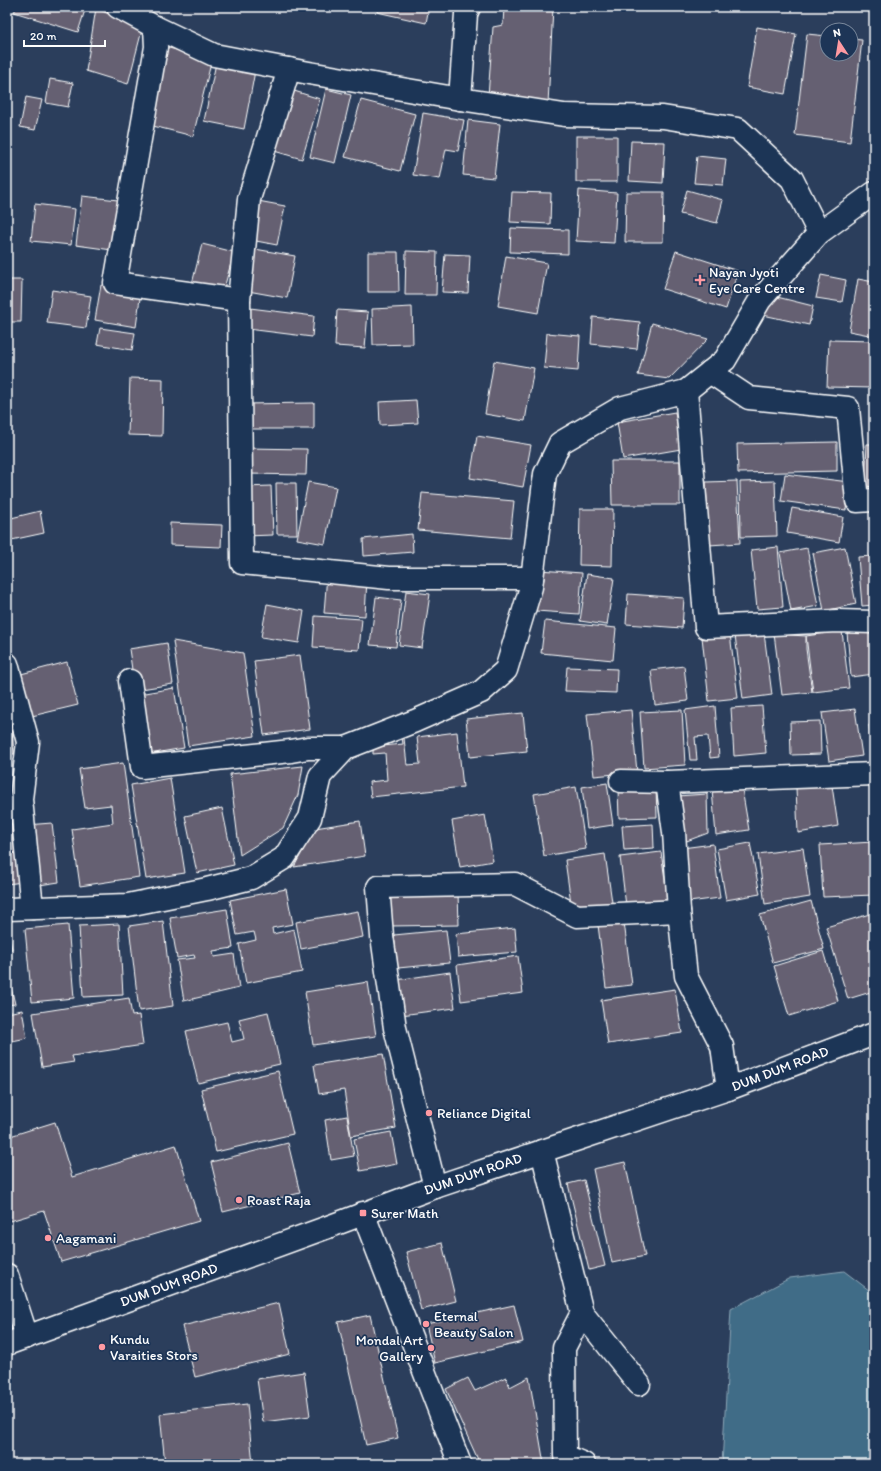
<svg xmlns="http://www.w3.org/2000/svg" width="881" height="1471" font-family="Itim,sans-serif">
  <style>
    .water { fill: #416c87; stroke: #8da7b7 }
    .building { fill: #656172; stroke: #fff }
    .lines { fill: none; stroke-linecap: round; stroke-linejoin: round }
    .street-casing { stroke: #fff; stroke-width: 25 }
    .primary-casing { stroke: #fff; stroke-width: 25 }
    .street { stroke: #1d3557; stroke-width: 22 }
    .primary { stroke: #1d3557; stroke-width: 22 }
    .poi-dot { fill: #ff9aa2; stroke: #1d3557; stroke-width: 1.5 }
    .labels { text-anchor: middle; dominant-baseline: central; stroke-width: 3.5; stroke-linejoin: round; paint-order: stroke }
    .poi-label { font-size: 14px; fill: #fff; stroke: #1d3557; text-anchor: start }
    .street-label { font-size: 14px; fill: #fff; stroke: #1d3557 }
  </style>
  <rect width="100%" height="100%" fill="#2b3e5c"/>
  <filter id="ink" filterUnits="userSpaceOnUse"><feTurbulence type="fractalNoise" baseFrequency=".025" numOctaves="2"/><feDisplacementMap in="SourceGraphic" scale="8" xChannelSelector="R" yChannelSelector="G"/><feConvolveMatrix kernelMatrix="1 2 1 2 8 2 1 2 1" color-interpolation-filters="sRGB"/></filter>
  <g filter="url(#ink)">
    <path class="water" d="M844,1271L874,1294V1464H722L731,1309L790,1278Z"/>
    <g class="building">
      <path d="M17,7H86L78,32L14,12Z"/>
      <path d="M378,7H429L426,23L377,12Z"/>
      <path d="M504,7H553L548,104L488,97L493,27L503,25Z"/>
      <path d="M96,8L142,30L128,84L86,71Z"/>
      <path d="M757,27L796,34L785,94L747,87Z"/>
      <path d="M807,34L827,36V54H851V39L862,40L850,142L795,135Z"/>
      <path d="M165,47L212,59L193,136L145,124Z"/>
      <path d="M216,63L255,71L244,129L204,121Z"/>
      <path d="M50,79L73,83L68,107L46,103Z"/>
      <path d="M326,89L351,95L335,163L310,157Z"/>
      <path d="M291,90L320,99L302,159L274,151Z"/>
      <path d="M26,97L42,100L35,130L20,127Z"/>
      <path d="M361,100L415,114L400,171L345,157Z"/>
      <path d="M423,113L464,120L458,151L446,149L440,179L413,175Z"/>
      <path d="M468,120L500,124L494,178L463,175Z"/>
      <rect x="576" y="136" width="41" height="46"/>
      <path d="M631,141L665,142L663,183L629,181Z"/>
      <path d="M697,156L726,159L723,185L694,183Z"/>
      <path d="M579,190L617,193L614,243L576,241Z"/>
      <path d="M687,190L723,200L717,223L680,214Z"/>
      <path d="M512,192L551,193L550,224L510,222Z"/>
      <path d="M626,192H664L663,242H625Z"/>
      <path d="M82,196L118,200L112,250L76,245Z"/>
      <path d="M258,201L285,206L277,245L251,240Z"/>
      <path d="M35,204L75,209L71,245L31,241Z"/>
      <path d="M511,228L568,230V254L510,252Z"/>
      <path d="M202,244L234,252L223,292L192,284Z"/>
      <path d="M255,249L295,256L287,298L248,291Z"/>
      <path d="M406,251L437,252L436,295H405Z"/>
      <path d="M676,251L738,271L726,309L663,289Z"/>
      <path d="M368,252H398L399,292H368Z"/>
      <path d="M445,254L470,255L468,293L442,292Z"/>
      <path d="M506,256L547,263L538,313L498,306Z"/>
      <path d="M821,275L846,280L842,302L816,298Z"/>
      <path d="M858,279L874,282V336L849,331Z"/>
      <path d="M7,280H22L21,322H7Z"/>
      <path d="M101,285L141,291L136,327L95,320Z"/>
      <path d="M52,290L91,296L86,328L47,323Z"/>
      <path d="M773,296L813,306L809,325L763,315Z"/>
      <path d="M412,307L413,344L373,345L372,309Z"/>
      <path d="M250,308L314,316L312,337L248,329Z"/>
      <path d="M337,310L368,312L365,348L335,346Z"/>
      <path d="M593,317L640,322L637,349L591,344Z"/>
      <path d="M652,323L708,339L669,379L638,375Z"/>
      <path d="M100,328L135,333L132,350L97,344Z"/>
      <path d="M547,333L580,336L578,371L544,368Z"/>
      <path d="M829,340L874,341V388L827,387Z"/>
      <path d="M494,361L534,368L525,421L485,414Z"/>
      <path d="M130,378L163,379L162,436L128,435Z"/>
      <path d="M416,400L418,423L380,425L379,402Z"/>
      <path d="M314,403V429H243V404Z"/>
      <path d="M675,412L681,449L623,459L617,422Z"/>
      <path d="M477,436L531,445L523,487L470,478Z"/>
      <path d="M837,442V471L738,473L737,444Z"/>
      <path d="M867,444H874V487L865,486Z"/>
      <path d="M247,448L307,449L306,475L247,474Z"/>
      <path d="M611,461H680V505H612Z"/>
      <path d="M785,474L849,482L846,510L781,501Z"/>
      <path d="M737,481L740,543L709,545L706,482Z"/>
      <path d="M775,481L777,536L741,537L740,482Z"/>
      <path d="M308,482L336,487L325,544L297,539Z"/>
      <path d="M276,483H296L297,534H277Z"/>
      <path d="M271,486L273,535L246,536L245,487Z"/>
      <path d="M422,493L514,501L510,538L418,530Z"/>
      <path d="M792,508L843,517L839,542L787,533Z"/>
      <path d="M580,509H613L612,566L579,565Z"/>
      <path d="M40,511L44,533L7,541V519Z"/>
      <path d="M170,523L222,525L221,547L170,545Z"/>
      <path d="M412,534L413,552L364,556L363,539Z"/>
      <path d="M778,547L783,607L757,609L751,550Z"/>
      <path d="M845,547L856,604L824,611L813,553Z"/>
      <path d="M807,548L818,606L791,611L780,553Z"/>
      <path d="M874,556V605L862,606L858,557Z"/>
      <path d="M539,570L582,573L579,614L536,611Z"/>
      <path d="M587,574L614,578L607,625L580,621Z"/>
      <path d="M327,575L367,578L365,616L324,613Z"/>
      <path d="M406,591L430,594L422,648L399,645Z"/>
      <path d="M628,594L684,598L682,628L626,624Z"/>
      <path d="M376,597L401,600L396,647L370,645Z"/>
      <path d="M267,604L304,611L299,643L261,637Z"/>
      <path d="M315,616L362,619L359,650L313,647Z"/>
      <path d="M545,621L616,628L613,660L541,653Z"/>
      <path d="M874,630V674L851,677L847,632Z"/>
      <path d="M842,631L849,688L813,692L806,636Z"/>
      <path d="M764,633L772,695L743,699L735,635Z"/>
      <path d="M730,634L738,698L709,701L702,637Z"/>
      <path d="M774,634L806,636V649L812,692L782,695Z"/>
      <path d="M173,641L243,653L255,736L188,746Z"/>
      <path d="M167,643L173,684L135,690L129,649Z"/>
      <path d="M300,655L310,729L264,735L254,661Z"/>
      <path d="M67,662L78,705L32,716L21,674Z"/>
      <path d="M684,666L688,701L655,705L651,670Z"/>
      <path d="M567,667L617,669L616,693L565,691Z"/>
      <path d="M174,688L184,748L143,755L133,695Z"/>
      <path d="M7,706H10L14,754H7Z"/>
      <path d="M715,706L719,757L710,758L708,736L695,737L697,760H690L685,710Z"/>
      <path d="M762,706L766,753L734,756L731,708Z"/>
      <path d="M855,709L862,756L829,761L822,713Z"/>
      <path d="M631,710L637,772L594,776L587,714Z"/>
      <path d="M682,710L685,765L644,768L640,712Z"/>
      <path d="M523,713L527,751L470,757L466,719Z"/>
      <path d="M820,721L821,754L791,755L790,722Z"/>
      <path d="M874,724V760H872L869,725Z"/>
      <path d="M457,732L463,787L371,797L369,782L387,780L385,753L373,754V747L403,744L402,738H404L407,765L420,764L417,737Z"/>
      <path d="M123,763L139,877L80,886L72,829L113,823L111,805L85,808L79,769Z"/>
      <path d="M303,766L298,795L283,828L240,855L230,774Z"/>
      <path d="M170,778L185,873L146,879L131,785Z"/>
      <path d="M607,783L613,825L587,829L582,787Z"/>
      <path d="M832,786L838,826L798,833L796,788Z"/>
      <path d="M576,787L586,849L544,856L534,794Z"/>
      <path d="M656,789L657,817L619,818L618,790Z"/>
      <path d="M742,789L749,830L716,835L712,790Z"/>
      <path d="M7,791H10L12,813L7,814Z"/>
      <path d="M707,794L708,833L684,842L677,796Z"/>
      <path d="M222,808L234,865L197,873L185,816Z"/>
      <path d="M485,815L493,861L460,867L452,821Z"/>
      <path d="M360,821L365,856L294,867L315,828Z"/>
      <path d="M16,823L23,882L7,884V824Z"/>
      <path d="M52,823L59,882L33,886L26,825Z"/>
      <path d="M653,824L654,848L624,850L622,826Z"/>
      <path d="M874,842V895L823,897L820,845Z"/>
      <path d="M750,843L760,894L726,900L717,849Z"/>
      <path d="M713,844L720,898L689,902L682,848Z"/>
      <path d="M803,848L810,897L765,904L758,854Z"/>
      <path d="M661,852L668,900L626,906L620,857Z"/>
      <path d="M605,854L613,909L571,903L565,860Z"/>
      <path d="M286,889L293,924L272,928L273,934L294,929L302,972L246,983L239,944L256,940L254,932L237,935L230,900Z"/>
      <path d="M458,893L459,925L389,926V894Z"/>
      <path d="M811,901L824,949L773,963L760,915Z"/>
      <path d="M227,909L233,948L213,951L214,957L234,954L239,988L184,1001L177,960L195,958L194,955L177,958L170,918Z"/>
      <path d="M358,911L363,937L301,949L296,922Z"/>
      <path d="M873,913L874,917V991L848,999L826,927Z"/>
      <path d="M163,921L173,1006L139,1011L129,926Z"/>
      <path d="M624,922L632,985L606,988L598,925Z"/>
      <path d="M7,924L12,949L7,951Z"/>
      <path d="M119,924L123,995L83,997L79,926Z"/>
      <path d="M68,925L74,998L32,1002L25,929Z"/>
      <path d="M515,928L517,952L458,957L456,934Z"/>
      <path d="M446,930L450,963L398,968L394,935Z"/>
      <path d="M823,951L838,1001L789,1016L774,966Z"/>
      <path d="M518,956L523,993L461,1001L457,965Z"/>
      <path d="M7,971L15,1004L7,1005Z"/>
      <path d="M450,972L455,1008L401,1015L396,980Z"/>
      <path d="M368,982L376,1036L313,1045L305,992Z"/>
      <path d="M675,989L682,1033L608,1044L601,1000Z"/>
      <path d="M129,998L132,1016L139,1015L143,1045L72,1056L74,1062L42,1067L33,1013Z"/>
      <path d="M22,1010L27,1038L7,1042V1013Z"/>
      <path d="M268,1012L280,1064L198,1083L186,1031L227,1022L232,1042L244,1039L239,1019Z"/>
      <path d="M383,1054L396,1128L351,1136L344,1090L319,1094L314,1065Z"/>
      <path d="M278,1071L293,1134L216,1152L201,1089Z"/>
      <path d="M347,1116L354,1156L331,1160L325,1120Z"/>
      <path d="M55,1122L72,1177L176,1145L199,1221L61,1262L44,1211L10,1221L7,1211V1137Z"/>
      <path d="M391,1132L397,1164L360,1171L354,1139Z"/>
      <path d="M288,1143L300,1193L223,1212L211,1162Z"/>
      <path d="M625,1162L645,1256L612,1263L593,1169Z"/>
      <path d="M584,1180L605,1266L589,1270L568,1184Z"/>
      <path d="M442,1243L456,1301L421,1310L406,1252Z"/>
      <path d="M279,1303L290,1354L195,1377L182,1326Z"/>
      <path d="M514,1305L523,1342L435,1363L426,1324Z"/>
      <path d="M370,1315L398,1438L366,1445L338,1322Z"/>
      <path d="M304,1372L310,1416L263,1422L257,1379Z"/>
      <path d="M506,1377L510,1387L529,1377L544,1464H480L446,1389L468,1378L475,1391Z"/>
      <path d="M247,1404L253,1464H165L160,1414Z"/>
    </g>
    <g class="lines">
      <g class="street-casing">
        <g id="street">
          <path d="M118,7L155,27L214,55L309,73L460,99L466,14L469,7"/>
          <path d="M155,27L156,47L115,283L239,300L242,563L389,578H532"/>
          <path d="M460,99L564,115L663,117L738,129L792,179L819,233"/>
          <path d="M239,300L249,199L289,69"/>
          <path d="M710,372L749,398L848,408L857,501L874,500"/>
          <path d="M686,391L706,627L837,621L874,622"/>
          <path d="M7,664L28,742L21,799L32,908"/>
          <path d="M130,681L142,767L291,751L308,748H346"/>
          <path d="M621,781L667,782L874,774"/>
          <path d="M667,782L674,832L679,911L686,976L722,1046L728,1089"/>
          <path d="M7,909L128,905L207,889L251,878L284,858L310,818L320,776L346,748L415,721L481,692L506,670L531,587L545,474L560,443L620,408L686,391L725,360L760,300L819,233L874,193"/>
          <path d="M542,1151L582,1313L564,1348L565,1456L584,1464"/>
          <path d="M435,1187L395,1028L382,936L378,887L515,884L577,916L679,911"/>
          <path d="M363,1213L460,1464"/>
          <path d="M7,1275L27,1337"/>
          <path d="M582,1313L639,1384"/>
        </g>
      </g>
      <g class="primary-casing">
        <path id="primary" d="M7,1344L328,1227L435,1187L728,1089L874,1034"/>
      </g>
      <use href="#street" class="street"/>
      <use href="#primary" class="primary"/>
    </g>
  </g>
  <g class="poi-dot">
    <path d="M698 274h4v4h4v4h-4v4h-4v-4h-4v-4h4z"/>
    <circle cx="429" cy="1113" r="4"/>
    <circle cx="239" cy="1200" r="4"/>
    <rect x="359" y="1209" width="8" height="8" rx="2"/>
    <circle cx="48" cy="1238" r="4"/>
    <circle cx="426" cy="1324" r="4"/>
    <circle cx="102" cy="1347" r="4"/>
    <circle cx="431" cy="1348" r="4"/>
  </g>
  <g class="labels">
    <g class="poi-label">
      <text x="709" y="272">Nayan Jyoti<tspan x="709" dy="16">Eye Care Centre</tspan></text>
      <text x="437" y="1113">Reliance Digital</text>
      <text x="247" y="1200">Roast Raja</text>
      <text x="371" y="1213">Surer Math</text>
      <text x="56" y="1238">Aagamani</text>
      <text x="434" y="1316">Eternal<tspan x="434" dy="16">Beauty Salon</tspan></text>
      <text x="110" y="1339">Kundu<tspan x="110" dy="16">Varaities Stors</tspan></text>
      <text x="423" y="1340" text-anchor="end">Mondal Art<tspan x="423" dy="16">Gallery</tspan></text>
    </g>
    <g class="street-label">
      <text transform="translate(780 1069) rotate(-21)">DUM DUM ROAD</text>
      <text transform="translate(473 1174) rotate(-19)">DUM DUM ROAD</text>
      <text transform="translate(169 1285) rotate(-20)">DUM DUM ROAD</text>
    </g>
  </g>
  <rect width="881" height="1471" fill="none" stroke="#1d3557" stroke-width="24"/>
  <rect x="12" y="12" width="857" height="1447" fill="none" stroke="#fff" stroke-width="1.5" filter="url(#ink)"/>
  <g transform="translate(839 42) rotate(348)"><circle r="19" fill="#1d3557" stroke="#77869a"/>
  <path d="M0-3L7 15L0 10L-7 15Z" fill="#ff9aa2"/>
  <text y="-6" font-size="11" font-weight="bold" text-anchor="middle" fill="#ffffff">N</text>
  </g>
  <path d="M24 40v6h81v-6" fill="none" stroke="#ffffff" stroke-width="2"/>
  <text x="30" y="40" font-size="12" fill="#ffffff" stroke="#1d3557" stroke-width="3" paint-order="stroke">20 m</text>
</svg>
